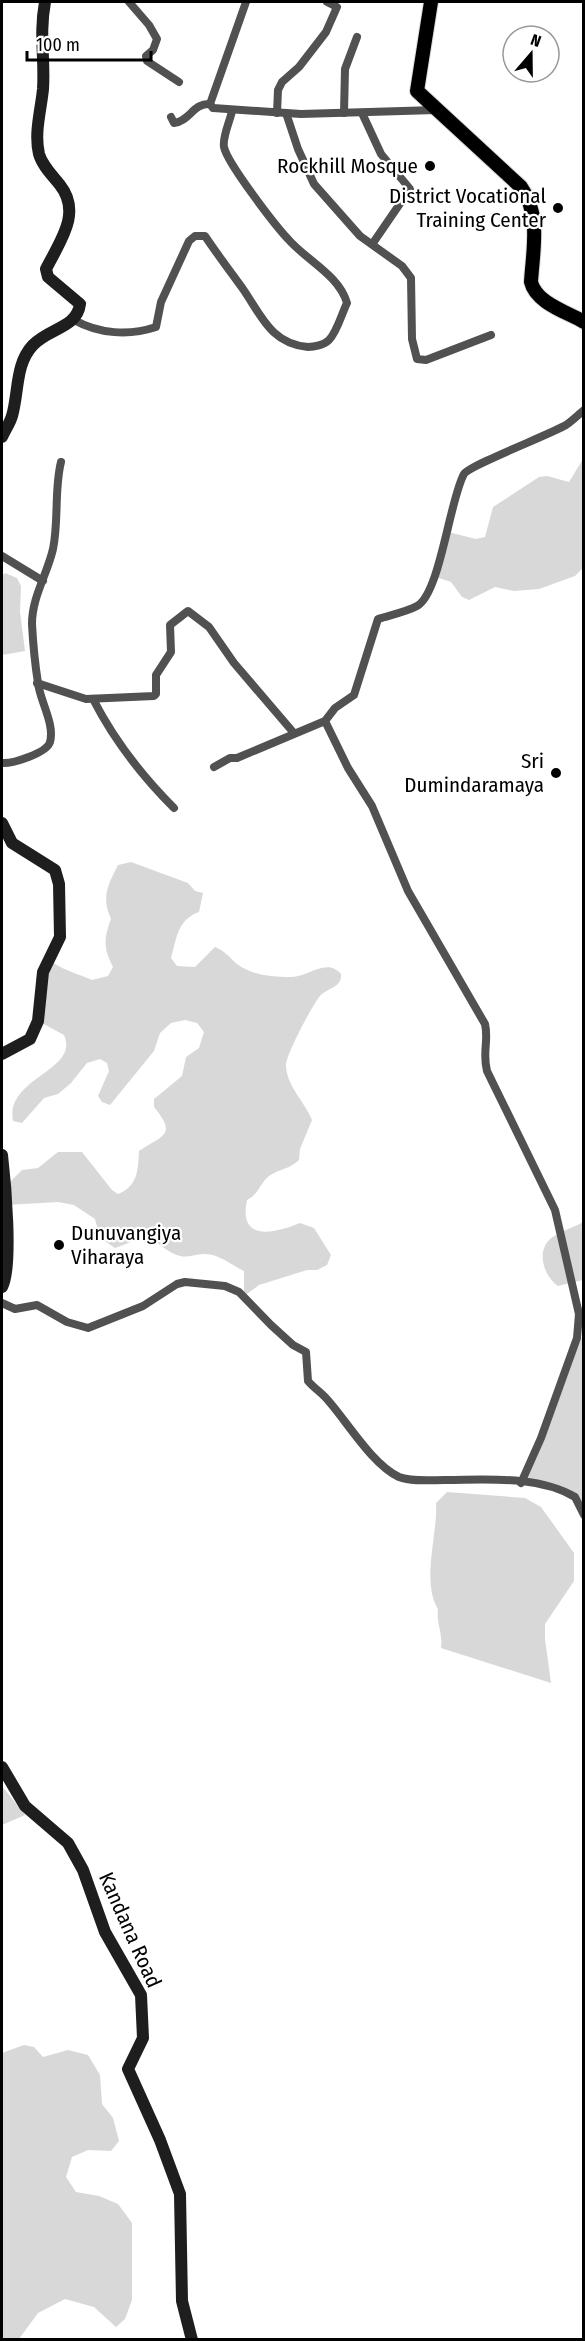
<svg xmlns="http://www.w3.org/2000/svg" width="585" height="2341" font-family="'Fira Sans Condensed',sans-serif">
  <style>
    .green { fill: #d8d8d8 }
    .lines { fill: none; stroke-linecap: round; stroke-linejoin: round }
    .primary-casing { stroke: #dbdbdb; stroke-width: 16 }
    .street { stroke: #515151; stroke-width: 8 }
    .secondary { stroke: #1e1e1e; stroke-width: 12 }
    .primary { stroke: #000; stroke-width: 14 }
    .poi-dot { fill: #000; stroke: #fff; stroke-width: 2 }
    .labels { text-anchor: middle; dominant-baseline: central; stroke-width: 4.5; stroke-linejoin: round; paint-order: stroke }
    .poi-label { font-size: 21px; fill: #000; stroke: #fff; text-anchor: end }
    .street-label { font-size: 21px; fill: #000; stroke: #fff }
  </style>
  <rect width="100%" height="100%" fill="#fff"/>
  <g class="green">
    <path d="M583,459V568L575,576L539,589L514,591L495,587L469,600L462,597L451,582L433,576L448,532L476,539L485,537L493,507L539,477L547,476L569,482Z"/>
    <path d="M5,573L17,578L21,586L20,612L25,651L2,655V576Z"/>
    <path d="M131,862L188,883L195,891L203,893L199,912C177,920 177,938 171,958L177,966L195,967L215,947C225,951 229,957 237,964C252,975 271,977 290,977C308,978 326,957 341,974C342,988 328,987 320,996C313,1004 285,1056 286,1066C287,1087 305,1102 312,1120L300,1149L299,1160C290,1169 279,1169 269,1176C260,1183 259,1194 247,1200C238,1243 275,1233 300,1223L314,1228L331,1255L327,1265L317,1270H307L259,1285L244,1296V1271C232,1265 217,1253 204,1254C195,1254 189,1258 180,1256C168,1253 158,1242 147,1236L115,1248L100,1238L95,1219L74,1205L58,1202L6,1205L2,1284V1155L6,1186L22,1170L38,1168L58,1152H82L112,1190L118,1194C138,1186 138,1170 139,1151C162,1135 178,1136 154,1107V1099L182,1076L186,1057L199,1048L204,1032L197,1023L185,1020L171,1023L160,1033L154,1051L110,1105L102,1102L98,1096L109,1071L107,1063L100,1059L87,1063L71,1083L58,1094L44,1098L22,1123L13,1121C5,1077 80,1071 64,1035L38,1021L48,959C62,970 76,973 92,980L108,976L113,967C103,948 104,938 111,919C101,897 108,885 118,865Z"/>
    <path d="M583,1222V1280L558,1286C545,1277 536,1254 549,1240C557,1232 573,1228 583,1222Z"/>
    <path d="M577,1338H583V1515C568,1483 553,1488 521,1483Z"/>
    <path d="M447,1492L525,1498L541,1507L574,1553V1581L545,1624V1639L551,1683L441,1648C443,1633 436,1622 438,1609C421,1581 438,1534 436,1503Z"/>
    <path d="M2,1786L25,1815L2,1825Z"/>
    <path d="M24,2045L34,2047L43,2057L68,2050L88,2055L100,2075L102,2104L113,2118L119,2141L111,2151L88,2150L72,2157L66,2177L76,2192L99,2196L118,2204L132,2223V2300L125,2319L116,2327L94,2307L65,2299L38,2313L19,2339H2V2053Z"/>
  </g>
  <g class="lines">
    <g class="primary-casing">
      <path id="primary" d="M431,2L417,91L521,187C541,215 533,249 531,282C536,303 567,312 584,322"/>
    </g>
    <g class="street">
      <path d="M129,2L149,25L157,39L153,50L146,56L147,61L179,82"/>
      <path d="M246,2L210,104L213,108L301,114L436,110"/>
      <path d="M277,113L278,90L282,82L299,67L326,32L337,7L327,2"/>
      <path d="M286,113L298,149L314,184L360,236L402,266L411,278L412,339L417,359L426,360L491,335"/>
      <path d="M344,113L345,69L357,37"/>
      <path d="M362,113L381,154L410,189L373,243"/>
      <path d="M171,117L174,123C190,121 193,103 210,104"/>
      <path d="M74,320C99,334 129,336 156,327L161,302L189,241L195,236H205C217,254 230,271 243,289C261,315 271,344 308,347C314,347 324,345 329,340C337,332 342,313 347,303C339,275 306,260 288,239C275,225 227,163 224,147C222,138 230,121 232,111"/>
      <path d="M2,556L43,581"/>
      <path d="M37,683L86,699L154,696L156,694V675L171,652L170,625L188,611L209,627L234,663L293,732"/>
      <path d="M93,699C114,740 141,775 174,808"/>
      <path d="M325,721L348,768L372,806L408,891L485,1024C489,1041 482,1052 487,1071L555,1210L579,1314L577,1338L541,1438L521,1483"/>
      <path d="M2,763C12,764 47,753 50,742C55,724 40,701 38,683C35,664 33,643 32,624C32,597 47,575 53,549C59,520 54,490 61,462"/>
      <path d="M214,767L230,758H237L325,721L335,708L354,695L378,619C390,615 406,612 417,606C440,594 450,498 464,474C468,466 551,434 566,425C572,421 578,415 584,410"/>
      <path d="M2,1303L15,1309L37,1305L67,1322L88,1328L143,1306L177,1284L185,1282L225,1286L239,1292L271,1325L293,1345L306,1352L308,1381C313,1387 319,1391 325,1397C345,1418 371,1464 399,1477C412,1482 431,1480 445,1480C486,1480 538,1475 575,1497L584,1515"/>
    </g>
    <g class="secondary">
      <path d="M2,437C5,430 10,423 12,416C19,392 15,364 33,345C49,328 77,328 80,304L48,277L46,269C60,241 82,213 60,185C52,175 42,165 39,154C34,133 41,110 43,89C45,58 39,35 45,2"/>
      <path d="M2,823L12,843L55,870L59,884L60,937L43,972L38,1021L30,1039L2,1054"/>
      <path d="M2,1155C5,1180 13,1267 2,1287"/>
      <path d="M2,1767L25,1806L68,1843L83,1870L105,1932L141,1995L143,2038L128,2069L160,2140L180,2194L182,2301L192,2340"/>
    </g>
    <use href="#primary" class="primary"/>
  </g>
  <g class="poi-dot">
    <circle cx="430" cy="166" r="6"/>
    <circle cx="558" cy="208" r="6"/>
    <circle cx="556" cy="773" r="6"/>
    <circle cx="59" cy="1245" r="6"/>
  </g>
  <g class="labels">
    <g class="poi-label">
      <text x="418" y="166">Rockhill Mosque</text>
      <text x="546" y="196">District Vocational<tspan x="546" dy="24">Training Center</tspan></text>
      <text x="544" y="761">Sri<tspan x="544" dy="24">Dumindaramaya</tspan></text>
      <text x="71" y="1233" text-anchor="start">Dunuvangiya<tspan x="71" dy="24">Viharaya</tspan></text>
    </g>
    <g class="street-label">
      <text transform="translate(130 1930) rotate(66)">Kandana Road</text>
    </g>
  </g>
  <rect width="585" height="2341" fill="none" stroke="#000000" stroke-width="6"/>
  <g transform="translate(531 54) rotate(20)"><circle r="28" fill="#ffffff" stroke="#999999" stroke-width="1.5"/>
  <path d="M0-4.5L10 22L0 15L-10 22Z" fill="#000000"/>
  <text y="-9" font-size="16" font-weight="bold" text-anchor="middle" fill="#000000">N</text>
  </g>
  <path d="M27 51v9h124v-9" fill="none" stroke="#000000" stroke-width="3"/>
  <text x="36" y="51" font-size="18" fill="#000000" stroke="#ffffff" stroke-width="4.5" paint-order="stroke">100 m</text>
</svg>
